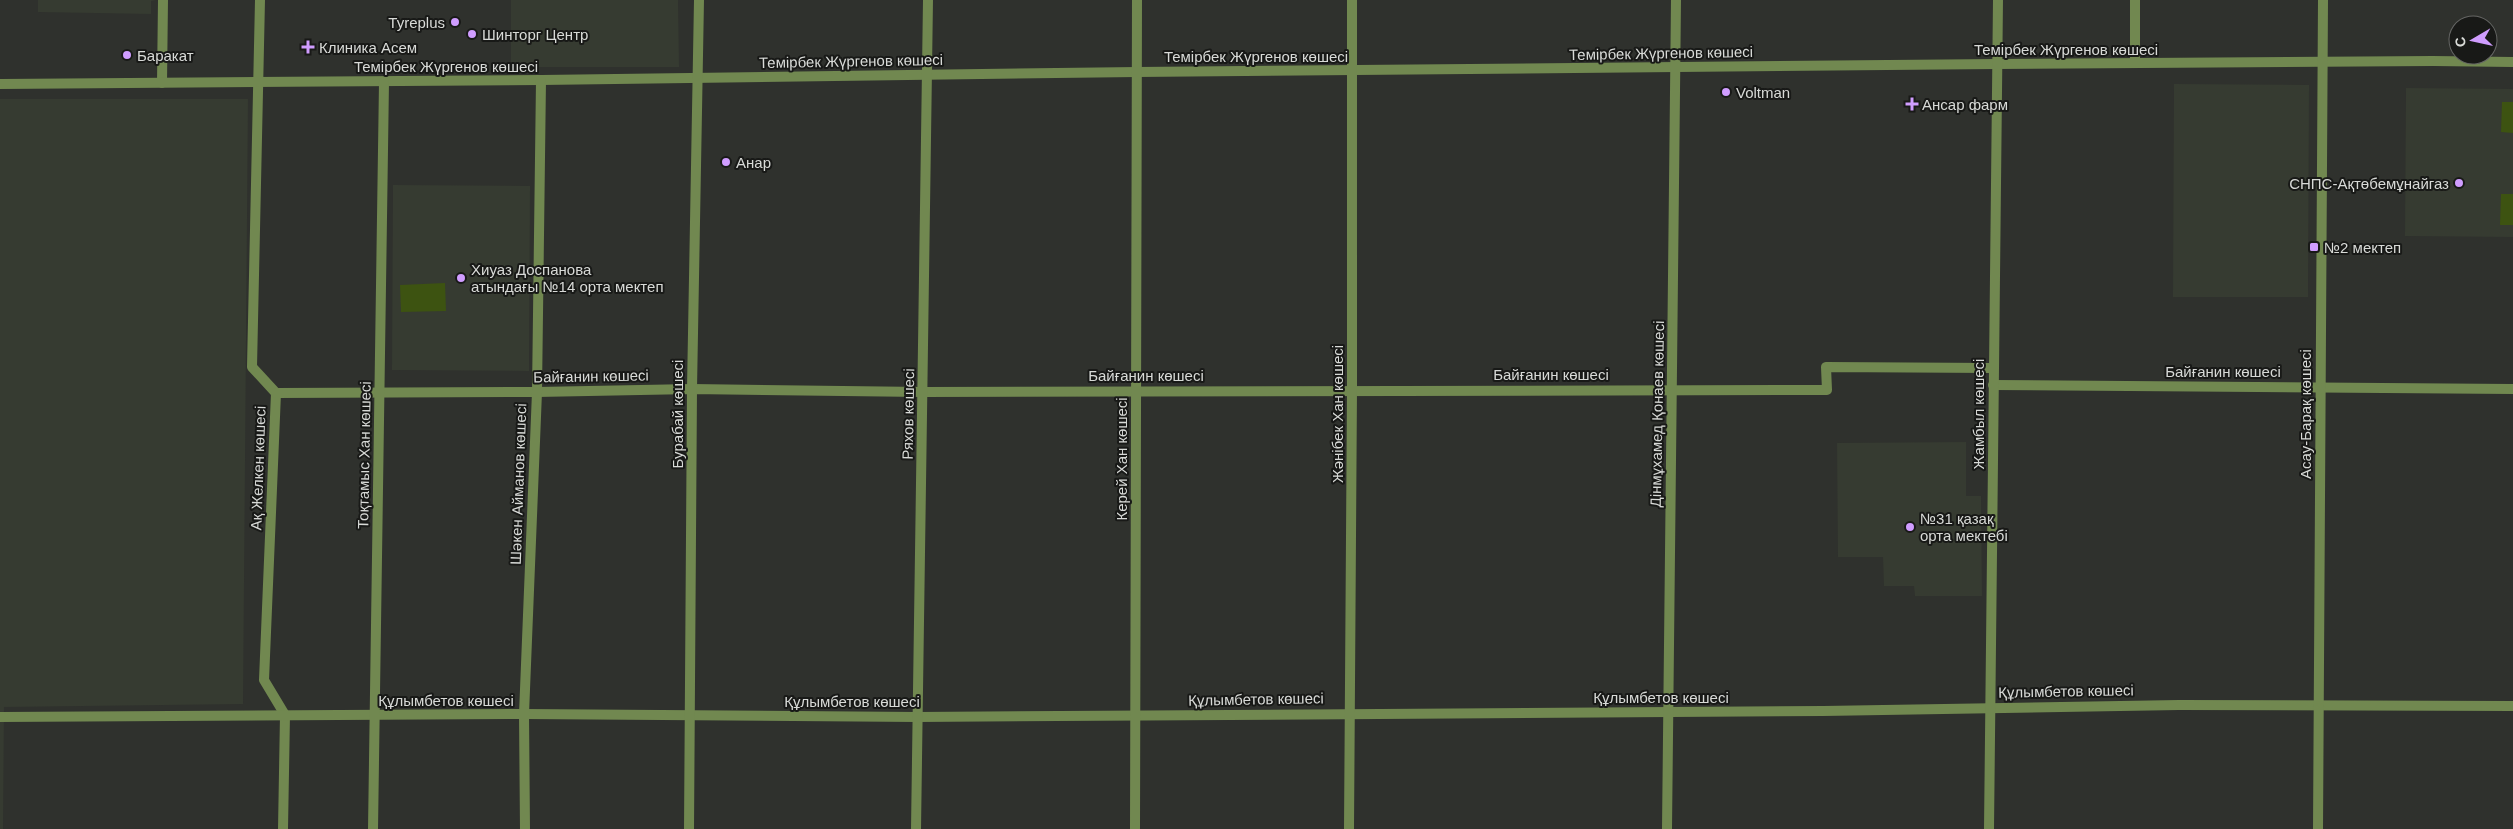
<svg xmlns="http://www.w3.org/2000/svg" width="2513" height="829" font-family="Arial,sans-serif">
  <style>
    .built { fill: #363b31 }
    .green { fill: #3d5311 }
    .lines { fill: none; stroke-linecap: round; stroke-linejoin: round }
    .minor { stroke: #718850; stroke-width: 10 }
    .tertiary { stroke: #718850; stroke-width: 10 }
    .poi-dot { fill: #d09dff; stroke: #181917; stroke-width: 2 }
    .labels { text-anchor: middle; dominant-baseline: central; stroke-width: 4; stroke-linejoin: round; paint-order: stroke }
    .poi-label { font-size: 15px; fill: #d8dad7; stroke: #181917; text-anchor: start }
    .street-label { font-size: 15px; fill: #d8dad7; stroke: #181917 }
  </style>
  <rect width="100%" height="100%" fill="#2f312d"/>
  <g class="built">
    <path d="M38,0H156L151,1V14L38,12Z"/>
    <path d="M511,0H678L679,67H511Z"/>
    <path d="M2174,84L2309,85L2308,297H2173Z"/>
    <path d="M2406,88L2513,89V237L2405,236Z"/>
    <path d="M0,99H248L243,704L4,707L3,829H0Z"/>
    <path d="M393,185L530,186L529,371L392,370Z"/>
    <path d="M1966,442V496H1981L1982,596H1915L1914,586H1884L1883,557H1838L1837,443Z"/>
  </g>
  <g class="green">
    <path d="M2502,102H2513V133L2501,132Z"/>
    <path d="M2501,194H2513V225H2500Z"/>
    <path d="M445,283L446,311L401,312L400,285Z"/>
  </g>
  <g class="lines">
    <g class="minor">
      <path d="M260,0L252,367L276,393L264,680L285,715L283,829"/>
      <path d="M2135,0V63"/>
      <path d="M162,83L163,0"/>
      <path d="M0,84L541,80L1137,72L1997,64L2433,61L2513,62"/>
      <path d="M1993,385L2513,389"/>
      <path d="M276,393L537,392L692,389L923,392L1827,390L1826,367L1993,368"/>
      <path d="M0,717L524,714L917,717L1823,711L2179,705L2513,706"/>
      <path d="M373,829L384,82"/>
      <path d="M525,829L524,714L537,392L541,80"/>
      <path d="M916,829L928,0"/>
      <path d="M1135,829L1137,0"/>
      <path d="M1349,829L1352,390V0"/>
      <path d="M1989,829L1998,0"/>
    </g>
    <g class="tertiary">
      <path d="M689,829L692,389L699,0"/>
      <path d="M1667,829L1676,0"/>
      <path d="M2318,829L2323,0"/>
    </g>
  </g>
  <g class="poi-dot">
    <circle cx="455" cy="22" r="5"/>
    <circle cx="472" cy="34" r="5"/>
    <path d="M305.5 39.5h5v5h5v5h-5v5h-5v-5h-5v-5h5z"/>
    <circle cx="127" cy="55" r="5"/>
    <circle cx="1726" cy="92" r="5"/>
    <path d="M1909.5 96.5h5v5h5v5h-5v5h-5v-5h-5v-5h5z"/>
    <circle cx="726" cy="162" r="5"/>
    <circle cx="2459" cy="183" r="5"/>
    <rect x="2309" y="242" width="10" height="10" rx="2.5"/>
    <circle cx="461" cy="278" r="5"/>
    <circle cx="1910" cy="527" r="5"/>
  </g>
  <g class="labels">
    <g class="poi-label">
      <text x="445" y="22" text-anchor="end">Tyreplus</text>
      <text x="482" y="34">Шинторг Центр</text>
      <text x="319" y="47">Клиника Асем</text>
      <text x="137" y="55">Баракат</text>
      <text x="1736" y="92">Voltman</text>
      <text x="1922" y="104">Ансар фарм</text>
      <text x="736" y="162">Анар</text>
      <text x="2449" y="183" text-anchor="end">СНПС-Ақтөбемұнайгаз</text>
      <text x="2324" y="247">№2 мектеп</text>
      <text x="471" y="269">Хиуаз Доспанова<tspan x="471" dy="17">атындағы №14 орта мектеп</tspan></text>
      <text x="1920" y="518">№31 қазақ<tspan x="1920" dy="17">орта мектебі</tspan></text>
    </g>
    <g class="street-label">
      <text x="2066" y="49">Темірбек Жүргенов көшесі</text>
      <text transform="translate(1661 53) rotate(-1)">Темірбек Жүргенов көшесі</text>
      <text x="1256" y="56">Темірбек Жүргенов көшесі</text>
      <text transform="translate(851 61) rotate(-1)">Темірбек Жүргенов көшесі</text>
      <text x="446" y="66">Темірбек Жүргенов көшесі</text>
      <text x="2223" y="371">Байғанин көшесі</text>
      <text x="1551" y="374">Байғанин көшесі</text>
      <text x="1146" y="375">Байғанин көшесі</text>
      <text transform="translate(591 376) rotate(-1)">Байғанин көшесі</text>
      <text transform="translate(677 414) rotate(-90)">Бурабай көшесі</text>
      <text transform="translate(908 414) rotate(-89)">Ряхов көшесі</text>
      <text transform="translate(1337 414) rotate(-90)">Жәнібек Хан көшесі</text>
      <text transform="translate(1657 414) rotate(-89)">Дінмұхамед Қонаев көшесі</text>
      <text transform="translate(1978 414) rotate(-90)">Жамбыл көшесі</text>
      <text transform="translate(2305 414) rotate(-90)">Асау-Барақ көшесі</text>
      <text transform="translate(364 455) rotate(-89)">Тоқтамыс Хан көшесі</text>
      <text transform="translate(1121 459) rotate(-90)">Керей Хан көшесі</text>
      <text transform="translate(258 468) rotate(-88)">Ақ Желкен көшесі</text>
      <text transform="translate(518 484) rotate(-88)">Шәкен Айманов көшесі</text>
      <text transform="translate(2066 691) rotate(-1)">Құлымбетов көшесі</text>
      <text x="1661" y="697">Құлымбетов көшесі</text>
      <text transform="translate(1256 699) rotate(-1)">Құлымбетов көшесі</text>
      <text x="446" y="700">Құлымбетов көшесі</text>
      <text x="852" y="701">Құлымбетов көшесі</text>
    </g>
  </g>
  <g transform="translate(2473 40) rotate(261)"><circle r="24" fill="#181917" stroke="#656664"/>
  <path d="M0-4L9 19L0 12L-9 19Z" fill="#d09dff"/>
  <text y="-8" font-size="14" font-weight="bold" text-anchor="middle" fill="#d8dad7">С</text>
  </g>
</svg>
